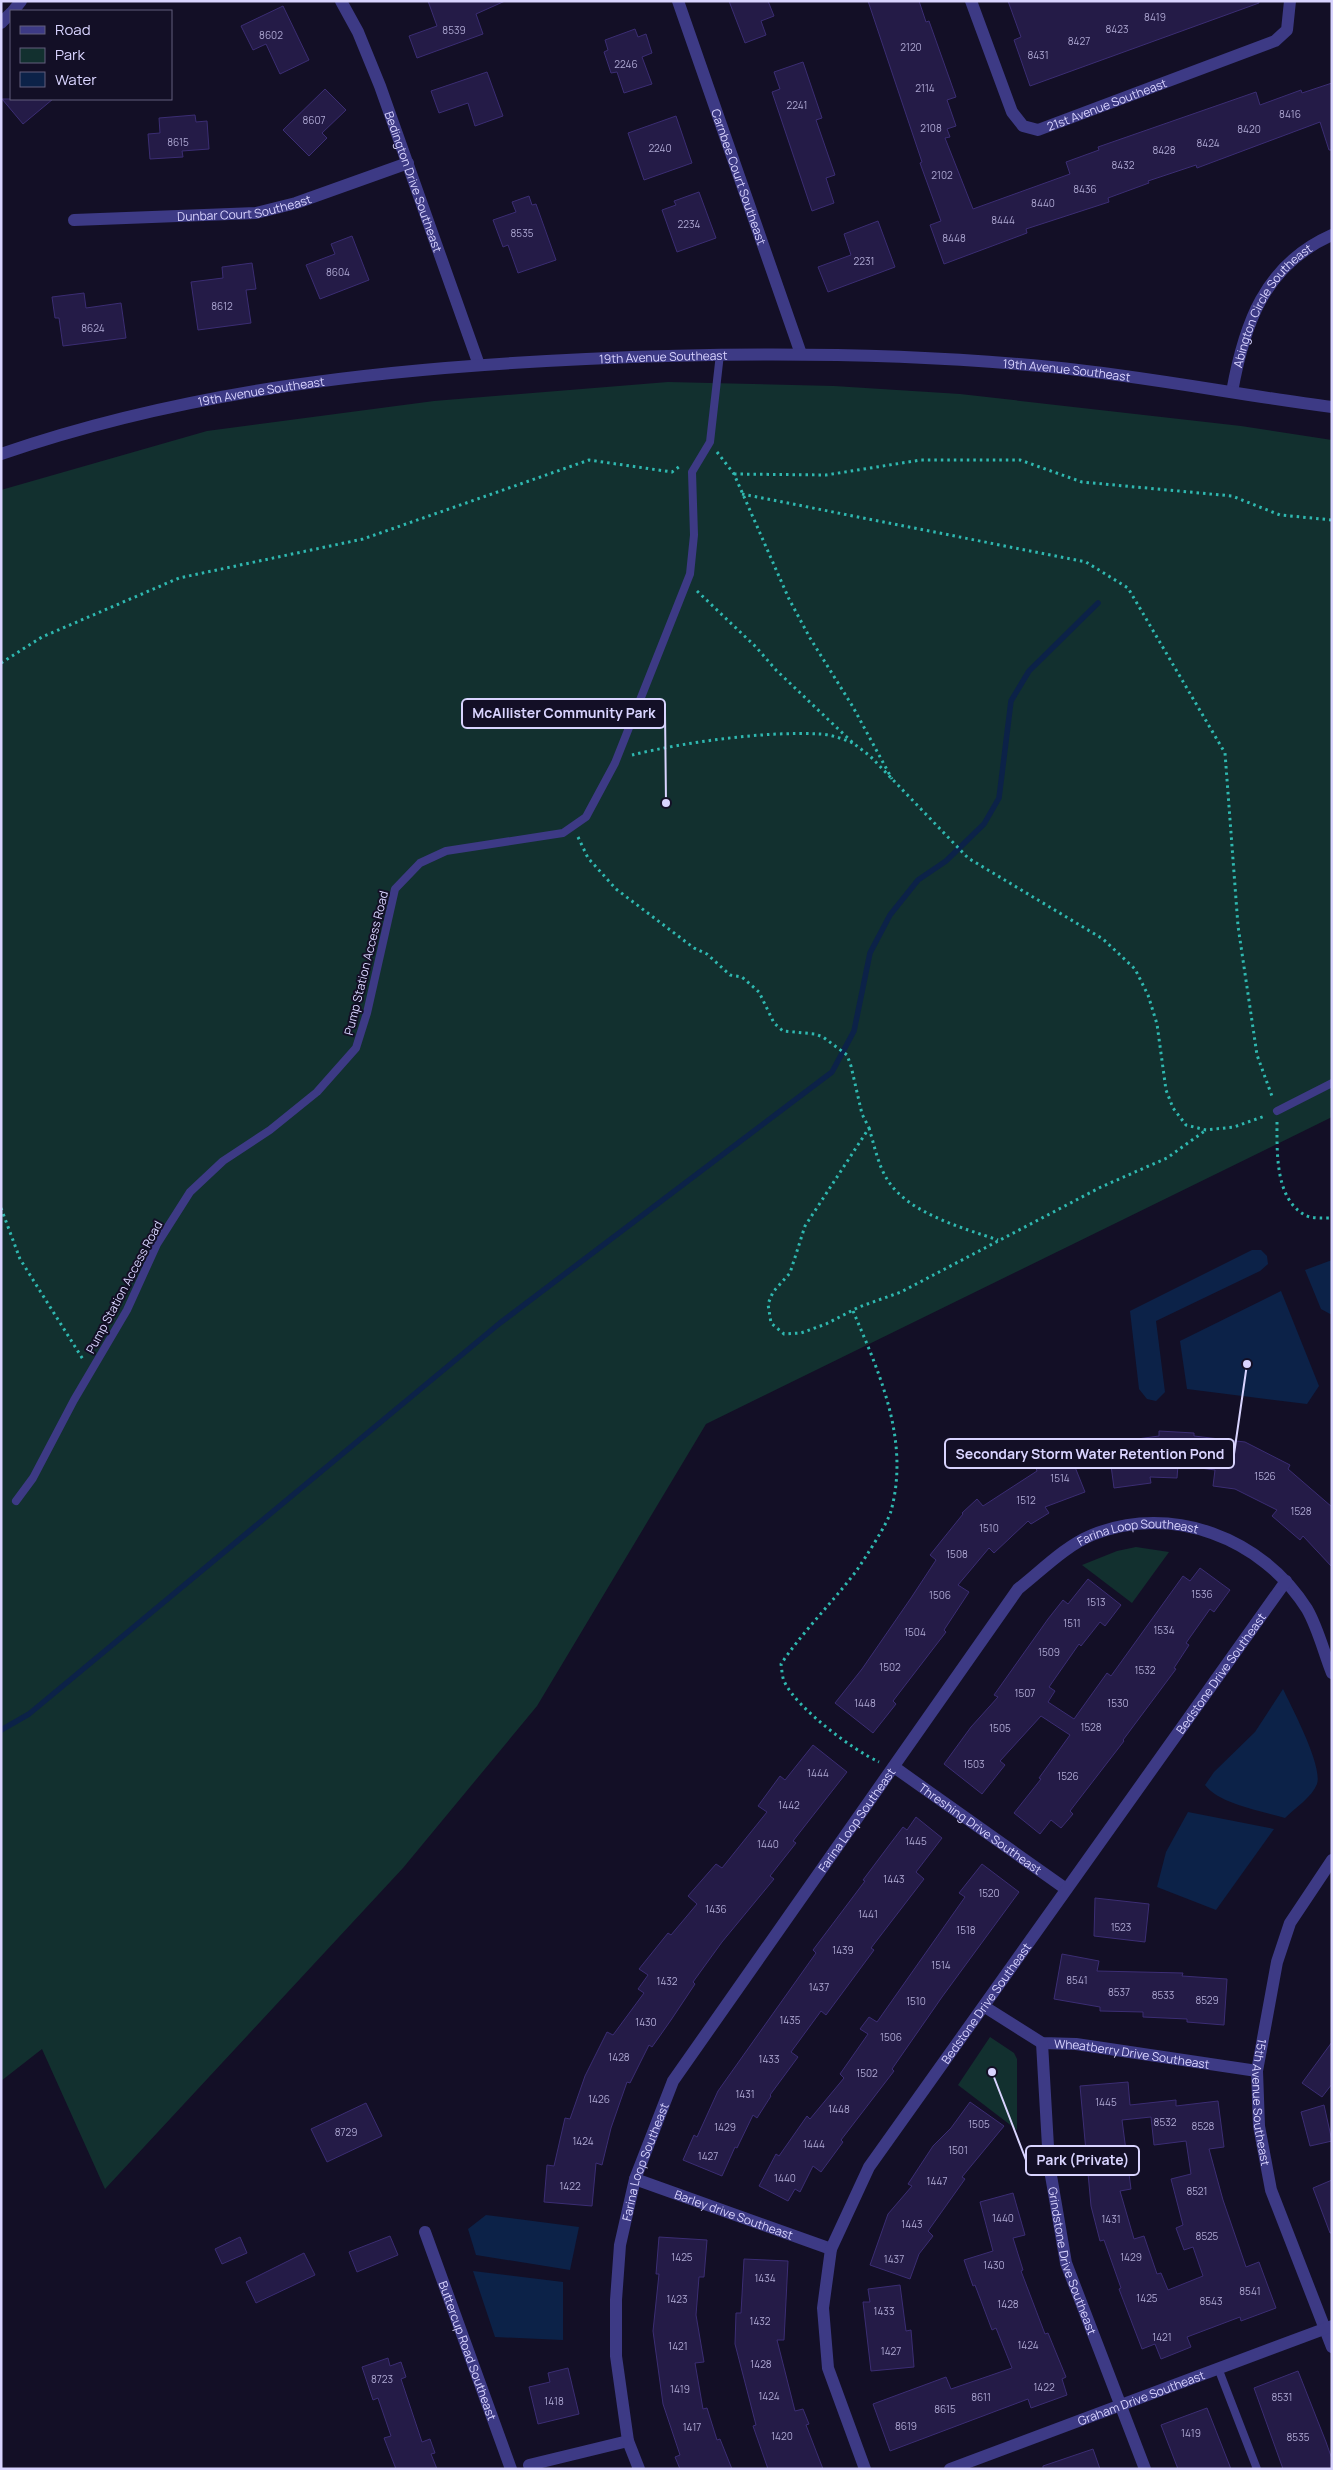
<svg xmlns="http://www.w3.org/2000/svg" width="1333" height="2470" font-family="Manrope,sans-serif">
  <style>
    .green { fill: #12302f }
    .water { fill: #0c2248 }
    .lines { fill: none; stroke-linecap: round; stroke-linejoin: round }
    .stream { stroke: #0c2248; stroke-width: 5.5 }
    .building { fill: #241b47; stroke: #3b2d73; fill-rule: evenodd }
    .path { stroke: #2fb8b0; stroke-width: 3; stroke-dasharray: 2.5 4; stroke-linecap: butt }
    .lane { stroke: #3d3a85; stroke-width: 8 }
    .street { stroke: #3d3a85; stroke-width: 12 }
    .labels { text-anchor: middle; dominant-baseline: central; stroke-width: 4; stroke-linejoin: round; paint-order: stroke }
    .number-label { font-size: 10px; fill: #aca6d1 }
    .street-label { font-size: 12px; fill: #d9d4ff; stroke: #130f26 }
    .leader { fill: none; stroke: #d9d4ff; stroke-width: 2 }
    .callout-dot { fill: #d9d4ff; stroke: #130f26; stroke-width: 2 }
    .callout { fill: #130f26; stroke: #d9d4ff; stroke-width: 2 }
    .callout-label { font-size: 14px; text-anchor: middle; font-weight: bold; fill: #d9d4ff }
  </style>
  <rect width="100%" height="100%" fill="#130f26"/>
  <g class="green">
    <path d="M668,382L834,386L960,394L1241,426L1332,440V1117L706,1424L537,1706L403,1868L105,2189L42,2049L1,2081V490L207,431L434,401Z"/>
    <path d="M1136,1547L1169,1552L1132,1603L1082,1565L1117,1551Z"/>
    <path d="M990,2037L1014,2053L1017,2059V2130L958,2085Z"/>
  </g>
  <g class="water">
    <path d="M1252,1250H1261L1267,1256L1268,1264L1260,1271L1156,1321L1165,1392L1156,1401L1147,1399L1139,1389L1130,1311Z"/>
    <path d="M1332,1260V1315L1321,1309L1305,1270Z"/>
    <path d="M1281,1291L1319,1386L1307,1404L1187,1389L1180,1341Z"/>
    <path d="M1283,1689C1291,1706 1323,1766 1317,1784C1312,1797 1295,1808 1285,1818C1262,1811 1219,1804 1205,1785L1214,1772L1255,1732Z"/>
    <path d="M1188,1812L1274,1829L1216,1910L1157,1887L1166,1852Z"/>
    <path d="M486,2215L579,2227L570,2270L476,2255L468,2229Z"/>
    <path d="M473,2271L563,2282V2340L495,2337Z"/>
  </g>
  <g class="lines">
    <path class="stream" d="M1,1730L29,1714L500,1323L832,1072L854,1031L870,953L890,915L918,880L946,861L984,824L999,798L1011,701L1029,671L1098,603"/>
  </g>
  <g class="building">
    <path d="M428,1H505L476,14L483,34L417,58L409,36L437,26Z"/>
    <path d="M729,1H768L774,16L761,21L766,35L745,43Z"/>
    <path d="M868,1H919L926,22L929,21L956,97L947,100L956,126L947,129L950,137L945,138L973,209L1070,174L1066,162L1099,150L1098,147L1256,92L1260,105L1301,90L1302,93L1332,83V150H1329L1320,122L1197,168L1196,165L1148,181L1149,183L1108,198L1109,202L1026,229L1027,233L944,264L930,225L941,221L920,163L922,162Z"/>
    <path d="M1008,1H1259V3L1030,86L1014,40L1021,37Z"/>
    <path d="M283,6L309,60L280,74L266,44L253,50L241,26Z"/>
    <path d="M635,29L638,37L646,34L652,53L642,57L652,84L624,93L617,72L611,73L604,52L608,50L605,40Z"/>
    <path d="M803,62L822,118L816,120L835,175L826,178L834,203L812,211L772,92L780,89L774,72Z"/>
    <path d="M487,72L503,116L475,126L468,103L439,113L431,91Z"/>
    <path d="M325,89L346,110L322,133L327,138L309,156L283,130Z"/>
    <path d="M2,99H53L23,124Z"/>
    <path d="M195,115L196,122L207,121L209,149L182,151L183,157L150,159L148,134L160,133L159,118Z"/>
    <path d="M676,116L692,163L644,180L628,133Z"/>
    <path d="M699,192L716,238L677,252L662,210L676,205L674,201Z"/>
    <path d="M529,196L532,205L536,204L556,260L518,273L508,245L503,247L493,220L516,212L512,202Z"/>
    <path d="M878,221L895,267L828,292L818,267L851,255L844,234Z"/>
    <path d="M352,236L369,280L320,299L306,265L335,254L331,244Z"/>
    <path d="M252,263L256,289L246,290L251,323L198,330L191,282L223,278L222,267Z"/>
    <path d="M84,293L86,308L121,303L126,338L63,346L59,318H55L52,297Z"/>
    <path d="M1159,1431L1194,1433V1436L1245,1442L1290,1465L1288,1469L1332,1507V1567L1303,1536L1300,1540L1272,1516L1277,1510L1235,1489L1213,1486L1215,1470L1178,1465L1177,1478L1150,1477L1151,1483L1114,1488L1108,1443L1159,1436Z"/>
    <path d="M1069,1452L1085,1492L1045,1507L1049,1513L1031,1524L1028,1521L994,1553L989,1548L958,1585L969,1592L944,1630L946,1632L893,1701L896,1704L873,1733L835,1703L862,1669L911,1598L936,1560L930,1555L963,1514L962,1513L977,1499L983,1506L1037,1471L1035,1465Z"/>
    <path d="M1200,1568L1230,1590L1214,1612L1210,1609L1186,1643L1189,1645L1174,1668L1176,1669L1123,1740L1124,1741L1070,1811L1073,1814L1061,1828L1051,1820L1040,1834L1014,1813L1041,1779L1039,1778L1070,1735L1041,1716L1000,1761L1005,1765L982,1794L944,1764L971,1727L998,1697L994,1695L1048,1619L1063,1600L1068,1604L1088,1579L1121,1605L1105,1626L1100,1622L1081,1646L1079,1644L1049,1687L1055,1691L1048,1702L1074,1719L1107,1673L1111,1676L1183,1576L1190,1581Z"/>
    <path d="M813,1745L847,1772L793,1841L796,1843L770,1876L774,1879L722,1942L693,1982L695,1984L671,2020L652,2047L649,2045L630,2083L627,2082L611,2128L602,2165L596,2163L592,2206L544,2202L547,2165L554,2166L565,2118L570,2119L585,2076L607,2032L613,2035L644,1993L638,1989L648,1975L639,1969L668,1933L671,1935L697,1904L688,1896L716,1864L722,1868L767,1812L758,1806L780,1776L785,1780Z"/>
    <path d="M916,1817L942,1838L916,1872L924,1879L871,1948L874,1950L826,2015L821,2011L791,2052L798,2057L770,2095L771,2096L757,2118L753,2115L737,2148L735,2147L722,2176L683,2160L694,2135L697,2137L718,2091L816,1953L813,1950L865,1881L863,1880L890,1844L903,1827L907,1830Z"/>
    <path d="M982,1864L1019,1892L942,1997L892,2069L894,2071L841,2140L843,2142L821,2172L813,2166L800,2192L795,2189L788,2201L759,2186L776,2154L779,2156L807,2116L810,2119L844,2078L840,2074L868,2034L860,2029L869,2017L877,2022L965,1897L959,1893Z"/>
    <path d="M1095,1898L1149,1904L1145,1942L1094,1936Z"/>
    <path d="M1062,1954L1099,1961L1097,1971L1183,1973L1182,1976L1227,1979L1224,2025L1187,2022V2019L1143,2017V2012L1100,2011V2007L1054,1999Z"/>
    <path d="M1332,2042V2084L1322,2097L1302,2083Z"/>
    <path d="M1128,2082L1130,2105L1176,2100V2106L1218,2101L1224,2147L1209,2149L1223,2200L1246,2267L1259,2262L1276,2308L1241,2321L1240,2317L1187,2337L1191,2347L1161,2359L1155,2344L1142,2349L1119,2289L1121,2288L1104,2240L1100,2241L1091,2206L1080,2086ZM1151,2117L1154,2145L1186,2141L1191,2174L1171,2179L1183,2225L1176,2228L1184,2250L1193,2247L1203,2276L1168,2290L1161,2273L1157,2274L1144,2236L1134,2239L1120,2191L1131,2189L1122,2120Z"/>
    <path d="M970,2102L1004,2126L962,2177L965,2179L928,2231L933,2236L919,2254L910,2279L870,2265L888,2214L912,2186L908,2184L933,2146L951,2128Z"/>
    <path d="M366,2103L382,2136L327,2162L311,2129Z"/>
    <path d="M1324,2105L1332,2141L1310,2146L1301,2112Z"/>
    <path d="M1332,2180V2233H1330L1313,2188Z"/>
    <path d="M1013,2193L1025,2235L1013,2238L1023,2270L1021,2271L1045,2334L1048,2333L1066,2377L1062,2379L1067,2395L1031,2408L1028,2399L890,2451L873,2404L946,2377L951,2389L1012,2368L996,2328L992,2330L975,2285L973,2286L964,2260L993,2251L980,2202Z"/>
    <path d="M390,2236L398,2255L357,2272L349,2252Z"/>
    <path d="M240,2237L247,2253L222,2264L215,2249Z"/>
    <path d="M659,2237L707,2240L704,2277H699L696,2315L704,2362L695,2363L703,2409L707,2408L717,2440L720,2439L732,2469H680L675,2457L680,2455L663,2404L653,2331L659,2274H656Z"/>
    <path d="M304,2253L315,2275L256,2303L246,2282Z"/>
    <path d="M744,2259L788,2261L784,2340H777L795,2411L803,2409L809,2424L806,2425L823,2469H768L753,2426L756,2425L735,2344L736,2313H741Z"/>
    <path d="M900,2285L906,2331L911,2330L914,2367L871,2371L863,2302H870L868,2289Z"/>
    <path d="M388,2358L390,2366L401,2362L406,2377L401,2379L422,2442L430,2439L435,2453L431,2454L437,2469H396L384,2438L391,2436L378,2398L373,2400L362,2367Z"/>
    <path d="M568,2368L579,2414L538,2424L529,2387L550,2382L548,2373Z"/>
    <path d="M1298,2371L1326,2442L1332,2459V2469H1283L1254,2388Z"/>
    <path d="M1207,2408L1231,2469H1178L1161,2425Z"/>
    <path d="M1093,2449L1100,2469H1043V2466Z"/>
  </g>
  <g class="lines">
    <g class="path">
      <path d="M717,452L734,474L789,599L810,638L853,707L892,779"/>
      <path d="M734,474L826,475L921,460H1020L1082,482L1232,496L1280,515L1332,520"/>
      <path d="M742,494L1086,562L1128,588L1225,753L1238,926L1257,1055L1273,1099"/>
      <path d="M697,591L756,647L776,670L853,743L870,756L968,858L1103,939L1135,969L1148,995L1157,1024L1166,1090L1173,1108L1186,1125L1206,1130L1234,1127L1265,1116"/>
      <path d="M1,663L42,637L179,578L363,539L589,460L672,472L680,466"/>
      <path d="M632,755C685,742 765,731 819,734C830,734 843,739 853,743"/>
      <path d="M578,837L588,858L616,889L694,948L707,954L730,975L742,977L759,992L774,1023L783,1031L815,1034L823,1037L847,1055L851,1066L862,1114L869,1128L805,1226L790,1273L773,1292L768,1304L771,1323L784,1334L801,1333L826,1324L859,1307L901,1292L1101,1187L1167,1158L1206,1130"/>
      <path d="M1277,1122C1277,1152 1275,1199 1305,1215C1311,1219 1324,1218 1332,1218"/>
      <path d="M869,1128C874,1144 878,1165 887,1179C907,1213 963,1228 998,1240"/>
      <path d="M1,1208L20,1259L84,1361"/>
      <path d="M853,1311C880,1374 910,1441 891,1511C888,1523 865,1558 857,1570C833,1602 804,1630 781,1664C782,1670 782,1678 785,1683C798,1709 853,1750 879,1762"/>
    </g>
    <g class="lane">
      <path d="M1277,1111L1332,1083"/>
      <path d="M16,1501L33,1478L74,1400L127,1310L157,1244L190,1192L223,1161L270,1130L317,1092L356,1048L367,1013L395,889L420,863L446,851L563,833L586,817L615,763L690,574L694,535L692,472L710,442L720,354"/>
      <path d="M1218,2368L1257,2469"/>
    </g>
    <g class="street">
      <path id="s1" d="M341,1L358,32L380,86L479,365"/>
      <path id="s2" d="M678,1L801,354"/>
      <path id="s3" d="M971,1L1012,112L1023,126L1038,130L1275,41L1287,30L1290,1"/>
      <path d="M13,11L21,1"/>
      <path d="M1,23L11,13"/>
      <path id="s4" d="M74,220L256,213L296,203L408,163"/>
      <path id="s5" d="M1232,392C1244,325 1264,265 1332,235"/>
      <path id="s6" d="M1,454C190,389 388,368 586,359C741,352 896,352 1051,367C1145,376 1238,395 1332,407"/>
      <path id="s7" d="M894,1767L1066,1889"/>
      <path id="s8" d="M1332,1860L1290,1923L1277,1962L1257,2071L1259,2126L1271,2190L1332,2347"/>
      <path id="s9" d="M985,2007L1042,2043L1076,2044L1257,2071"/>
      <path id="s10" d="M1042,2043L1049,2164L1066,2263L1145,2469"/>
      <path id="s11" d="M635,2179L831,2249"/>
      <path id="s12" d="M425,2232L511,2469"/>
      <path d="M529,2465L628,2441"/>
      <path id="s13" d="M639,2469L628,2441L616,2356V2300L620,2245L635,2179L673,2081L1018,1589C1041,1571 1065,1546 1092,1535C1172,1503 1262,1538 1307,1609C1318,1628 1324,1653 1332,1673"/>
      <path id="s14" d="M865,2469L828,2368L823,2308L831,2249L869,2167L1286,1581"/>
      <path id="s15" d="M950,2469L1332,2326"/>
    </g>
  </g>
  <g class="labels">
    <g class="number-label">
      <text x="1155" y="17">8419</text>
      <text x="1117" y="29">8423</text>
      <text x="454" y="30">8539</text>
      <text x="271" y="35">8602</text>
      <text x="1079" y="41">8427</text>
      <text x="911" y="47">2120</text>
      <text x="1038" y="55">8431</text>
      <text x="626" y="64">2246</text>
      <text x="925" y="88">2114</text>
      <text x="797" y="105">2241</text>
      <text x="1290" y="114">8416</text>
      <text x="314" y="120">8607</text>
      <text x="931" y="128">2108</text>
      <text x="1249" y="129">8420</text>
      <text x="178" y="142">8615</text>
      <text x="1208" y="143">8424</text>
      <text x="660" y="148">2240</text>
      <text x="1164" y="150">8428</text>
      <text x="1123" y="165">8432</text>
      <text x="942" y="175">2102</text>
      <text x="1085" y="189">8436</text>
      <text x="1043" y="203">8440</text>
      <text x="1003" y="220">8444</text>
      <text x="689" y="224">2234</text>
      <text x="522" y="233">8535</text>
      <text x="954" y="238">8448</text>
      <text x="864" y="261">2231</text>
      <text x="338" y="272">8604</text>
      <text x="222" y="306">8612</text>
      <text x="93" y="328">8624</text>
      <text x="1265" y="1476">1526</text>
      <text x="1060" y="1478">1514</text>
      <text x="1026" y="1500">1512</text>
      <text x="1301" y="1511">1528</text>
      <text x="989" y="1528">1510</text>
      <text x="957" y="1554">1508</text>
      <text x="1202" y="1594">1536</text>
      <text x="940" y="1595">1506</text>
      <text x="1096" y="1602">1513</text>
      <text x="1072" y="1623">1511</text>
      <text x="1164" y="1630">1534</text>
      <text x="915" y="1632">1504</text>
      <text x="1049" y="1652">1509</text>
      <text x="890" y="1667">1502</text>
      <text x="1145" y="1670">1532</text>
      <text x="1025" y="1693">1507</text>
      <text x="865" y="1703">1448</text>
      <text x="1118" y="1703">1530</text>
      <text x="1091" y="1727">1528</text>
      <text x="1000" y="1728">1505</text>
      <text x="974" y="1764">1503</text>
      <text x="818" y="1773">1444</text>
      <text x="1068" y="1776">1526</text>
      <text x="789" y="1805">1442</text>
      <text x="916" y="1841">1445</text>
      <text x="768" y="1844">1440</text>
      <text x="894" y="1879">1443</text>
      <text x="989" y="1893">1520</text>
      <text x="716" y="1909">1436</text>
      <text x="868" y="1914">1441</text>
      <text x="1121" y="1927">1523</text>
      <text x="966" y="1930">1518</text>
      <text x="843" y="1950">1439</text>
      <text x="941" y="1965">1514</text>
      <text x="1077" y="1980">8541</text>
      <text x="667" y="1981">1432</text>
      <text x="819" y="1987">1437</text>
      <text x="1119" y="1992">8537</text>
      <text x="1163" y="1995">8533</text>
      <text x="1207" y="2000">8529</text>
      <text x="916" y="2001">1510</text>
      <text x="790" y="2020">1435</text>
      <text x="646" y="2022">1430</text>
      <text x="891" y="2037">1506</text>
      <text x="619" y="2057">1428</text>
      <text x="769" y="2059">1433</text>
      <text x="867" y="2073">1502</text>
      <text x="745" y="2094">1431</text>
      <text x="599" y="2099">1426</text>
      <text x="1106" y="2102">1445</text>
      <text x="839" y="2109">1448</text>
      <text x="1165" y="2122">8532</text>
      <text x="979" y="2124">1505</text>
      <text x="1203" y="2126">8528</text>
      <text x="725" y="2127">1429</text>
      <text x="346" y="2132">8729</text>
      <text x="583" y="2141">1424</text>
      <text x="814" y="2144">1444</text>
      <text x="958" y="2150">1501</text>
      <text x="708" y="2156">1427</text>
      <text x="785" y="2178">1440</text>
      <text x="937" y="2181">1447</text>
      <text x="570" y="2186">1422</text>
      <text x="1197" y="2191">8521</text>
      <text x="1003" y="2218">1440</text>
      <text x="1111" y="2219">1431</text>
      <text x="912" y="2224">1443</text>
      <text x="1207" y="2236">8525</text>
      <text x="682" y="2257">1425</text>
      <text x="1131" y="2257">1429</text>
      <text x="894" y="2259">1437</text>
      <text x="994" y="2265">1430</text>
      <text x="765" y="2278">1434</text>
      <text x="1250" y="2291">8541</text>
      <text x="1147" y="2298">1425</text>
      <text x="677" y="2299">1423</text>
      <text x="1211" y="2301">8543</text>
      <text x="1008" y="2304">1428</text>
      <text x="884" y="2311">1433</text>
      <text x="760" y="2321">1432</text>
      <text x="1162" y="2337">1421</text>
      <text x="1028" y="2345">1424</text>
      <text x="678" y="2346">1421</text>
      <text x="891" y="2351">1427</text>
      <text x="761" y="2364">1428</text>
      <text x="382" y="2379">8723</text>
      <text x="1044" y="2387">1422</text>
      <text x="680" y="2389">1419</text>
      <text x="769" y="2396">1424</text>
      <text x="981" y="2397">8611</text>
      <text x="1282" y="2397">8531</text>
      <text x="554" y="2401">1418</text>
      <text x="945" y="2409">8615</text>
      <text x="906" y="2426">8619</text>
      <text x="692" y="2427">1417</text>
      <text x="1191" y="2433">1419</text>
      <text x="782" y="2436">1420</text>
      <text x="1298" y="2437">8535</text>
    </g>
    <g class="street-label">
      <text stroke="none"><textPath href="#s3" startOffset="225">21st Avenue Southeast</textPath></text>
      <text stroke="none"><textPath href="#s2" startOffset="186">Carnbee Court Southeast</textPath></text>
      <text stroke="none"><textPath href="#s1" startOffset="195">Bedington Drive Southeast</textPath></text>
      <text stroke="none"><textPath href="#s4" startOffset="171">Dunbar Court Southeast</textPath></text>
      <text stroke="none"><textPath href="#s5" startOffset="98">Abington Circle Southeast</textPath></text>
      <text stroke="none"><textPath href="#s6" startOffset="672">19th Avenue Southeast</textPath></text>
      <text stroke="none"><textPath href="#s6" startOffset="1076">19th Avenue Southeast</textPath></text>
      <text stroke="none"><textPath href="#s6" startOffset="268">19th Avenue Southeast</textPath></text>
      <text transform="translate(366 963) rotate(-76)">Pump Station Access Road</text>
      <text transform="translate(124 1287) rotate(-62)">Pump Station Access Road</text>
      <text stroke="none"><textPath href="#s13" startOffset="1139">Farina Loop Southeast</textPath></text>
      <text stroke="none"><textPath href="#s14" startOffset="924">Bedstone Drive Southeast</textPath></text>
      <text stroke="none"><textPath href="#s13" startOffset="719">Farina Loop Southeast</textPath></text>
      <text stroke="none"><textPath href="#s7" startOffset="106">Threshing Drive Southeast</textPath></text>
      <text stroke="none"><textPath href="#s14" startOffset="519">Bedstone Drive Southeast</textPath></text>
      <text stroke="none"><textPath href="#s9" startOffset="158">Wheatberry Drive Southeast</textPath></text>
      <text stroke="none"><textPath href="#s8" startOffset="259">15th Avenue Southeast</textPath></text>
      <text stroke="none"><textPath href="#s13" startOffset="314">Farina Loop Southeast</textPath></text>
      <text stroke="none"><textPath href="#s11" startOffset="105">Barley drive Southeast</textPath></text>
      <text stroke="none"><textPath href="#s10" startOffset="221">Grindstone Drive Southeast</textPath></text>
      <text stroke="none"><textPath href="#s12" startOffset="126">Buttercup Road Southeast</textPath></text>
      <text stroke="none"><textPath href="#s15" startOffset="204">Graham Drive Southeast</textPath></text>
    </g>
  </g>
  <path class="leader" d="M666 803L665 713M1247 1364L1234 1454M992 2072L1026 2160"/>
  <g class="callout-dot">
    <circle cx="666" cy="803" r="5"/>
    <circle cx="1247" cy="1364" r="5"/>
    <circle cx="992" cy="2072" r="5"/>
  </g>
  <g class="callout">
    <rect x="462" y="699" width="203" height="29" rx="5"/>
    <rect x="945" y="1439" width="289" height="29" rx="5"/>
    <rect x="1026" y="2146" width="113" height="29" rx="5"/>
  </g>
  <g class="callout-label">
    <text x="564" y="718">McAllister Community Park</text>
    <text x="1090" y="1459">Secondary Storm Water Retention Pond</text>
    <text x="1083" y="2165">Park (Private)</text>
  </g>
  <rect width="1333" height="2470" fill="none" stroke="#d9d4ff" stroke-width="5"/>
  <rect x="10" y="10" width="162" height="90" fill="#130f26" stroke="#625e7d"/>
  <rect x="20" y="26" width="25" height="8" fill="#3d3a85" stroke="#625e7d"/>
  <text x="55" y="35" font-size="15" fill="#d9d4ff">Road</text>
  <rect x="20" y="48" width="25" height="15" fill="#12302f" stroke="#625e7d"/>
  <text x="55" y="60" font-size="15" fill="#d9d4ff">Park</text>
  <rect x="20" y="72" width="25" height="15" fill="#0c2248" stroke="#625e7d"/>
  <text x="55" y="85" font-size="15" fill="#d9d4ff">Water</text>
</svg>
